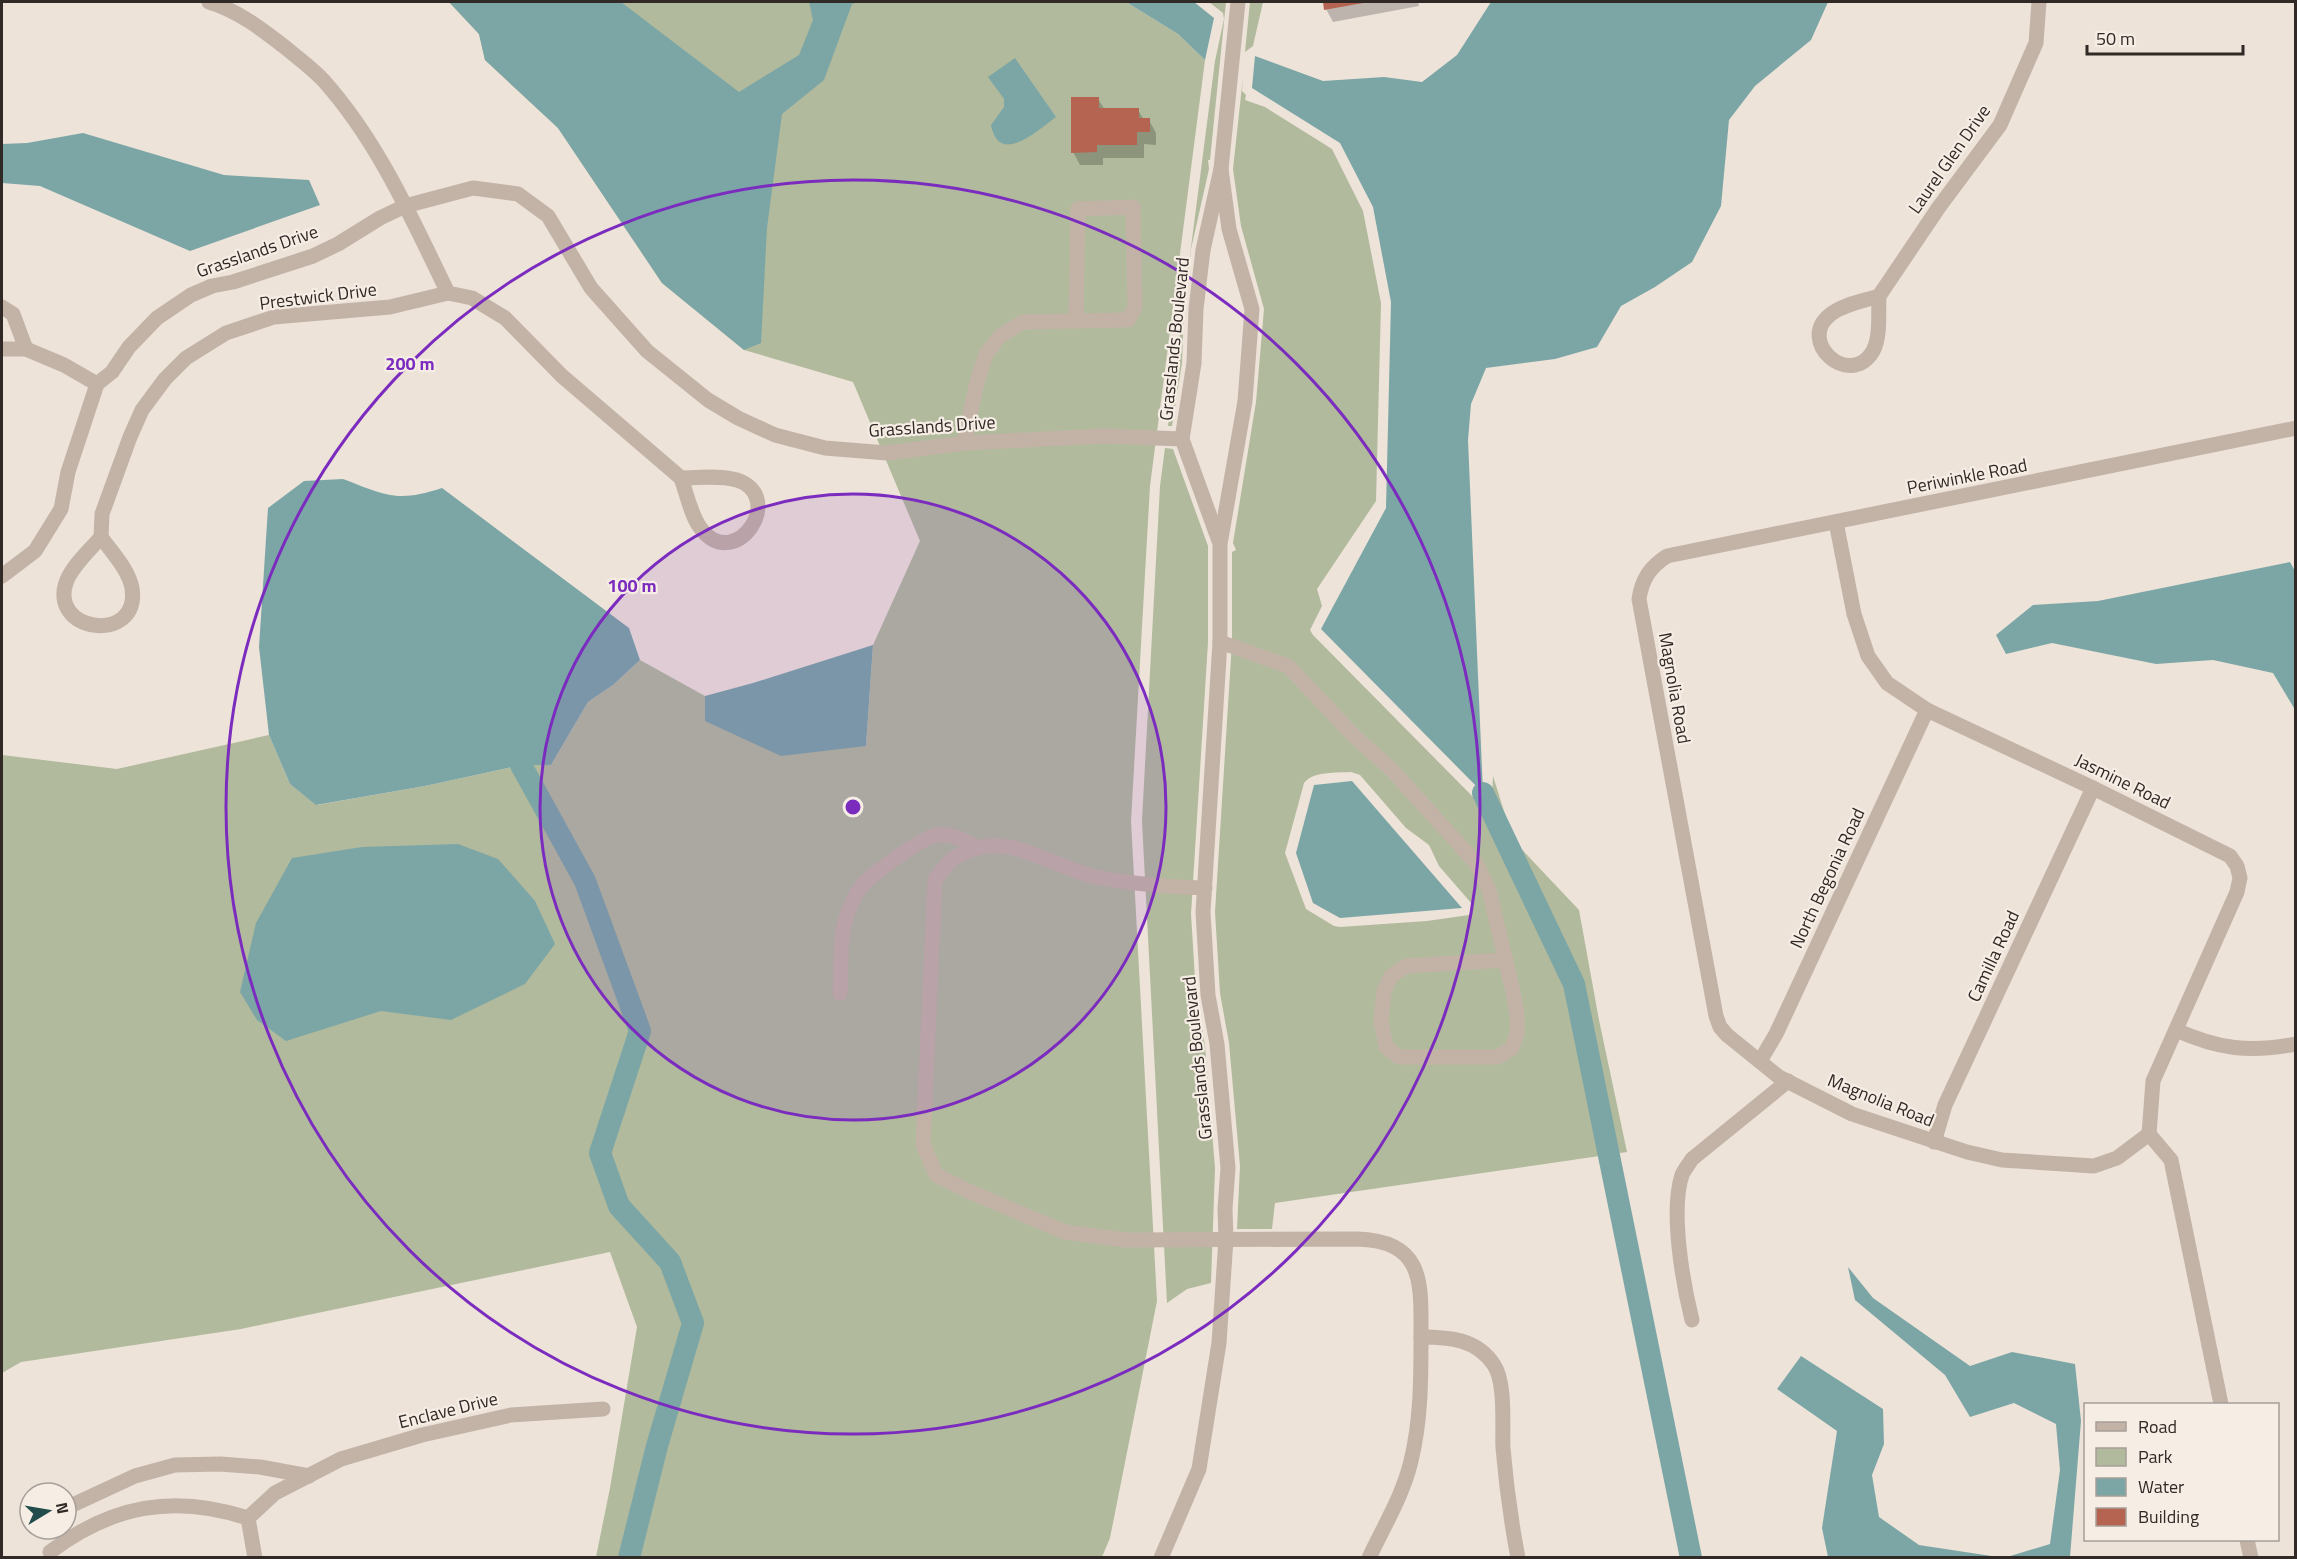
<svg xmlns="http://www.w3.org/2000/svg" width="2297" height="1559" font-family="'Titillium Web',sans-serif">
  <style>
    .green { fill: #b1ba9c; fill-rule: evenodd }
    .water { fill: #7ca6a6 }
    .shadow { fill: #0003 }
    .lines { fill: none; stroke-linecap: round; stroke-linejoin: round }
    .canal { stroke: #7ca6a6; stroke-width: 22 }
    .building { fill: #b46450 }
    .minor { stroke: #c3b3a7; stroke-width: 15 }
    .ring { fill: none; stroke: #7b2cbf; stroke-width: 3 }
    .labels { text-anchor: middle; dominant-baseline: central; stroke-width: 4.5; stroke-linejoin: round; paint-order: stroke }
    .street-label { font-size: 18px; fill: #312926; stroke: #f6ede5 }
    .centre { fill: #7b2cbf; stroke: #f6ede5; stroke-width: 3 }
    .ring-label { font-size: 18px; text-anchor: middle; font-weight: bold; fill: #7b2cbf; stroke: #f6ede5; stroke-width: 4.5; stroke-linejoin: round; paint-order: stroke }
  </style>
  <rect width="100%" height="100%" fill="#ede3d9"/>
  <g class="green">
    <path d="M449,2H1126L1178,34L1205,60L1150,486L1131,821L1157,1301L1110,1538L1102,1557H596L610,1488L637,1327L610,1252L241,1329L21,1362L2,1373V755L117,769L269,735L290,784L317,805L425,786L521,765H551L588,702L613,685L640,660L705,696L706,721L866,746L873,645L920,541L853,382L744,350L662,283L558,128L485,60L479,34Z"/>
    <path d="M1209,2H1226L1210,160H1208L1209,169L1191,249L1184,308L1182,363L1172,426H1168L1215,61L1224,19L1223,13Z"/>
    <path d="M1250,2H1263L1253,46L1245,52Z"/>
    <path d="M1243,77L1242,91L1246,95L1245,100L1265,107L1332,149L1363,211L1381,303L1376,501L1317,589L1322,606L1310,630L1313,635L1477,801H1487L1492,797L1493,776L1513,840L1579,910L1599,1020L1627,1152L1275,1203L1272,1229H1237L1240,1166L1229,1043L1220,993L1215,912L1232,642V552L1236,550L1233,543L1256,402L1264,309L1241,226L1233,169ZM1351,772L1360,775L1406,828L1429,845L1439,866L1472,904V910L1469,915L1427,921L1340,927L1334,926L1306,909L1285,853L1304,783C1313,771 1337,773 1351,772Z"/>
    <path d="M1165,448L1173,449L1208,546V642L1191,914L1196,996L1205,1046L1215,1168L1211,1283L1187,1289L1167,1303L1142,821L1160,486Z"/>
  </g>
  <g class="water">
    <path d="M449,2H621L739,92L799,55L813,20L809,2H858L852,4L824,80L782,114L767,228L761,343L744,350L662,283L558,128L485,60L479,34Z"/>
    <path d="M1126,2H1194L1214,18L1205,60L1178,34Z"/>
    <path d="M1491,2H1828L1811,40L1755,86L1729,120L1721,206L1692,262L1655,287L1621,306L1597,347L1555,359L1486,368L1471,404L1468,440L1483,793L1321,629L1386,508L1391,302L1373,207L1340,143L1252,88L1255,56L1323,81L1384,77L1422,82L1457,55Z"/>
    <path d="M1015,58L1056,117C1038,130 999,167 991,125L1004,107V99L988,77Z"/>
    <path d="M83,133L224,175L309,180L320,205L190,251L40,186L2,183V144L27,143Z"/>
    <path d="M343,479C385,495 397,503 442,488L629,628L640,660L613,685L588,702L551,765H521L425,786L316,805L290,784L269,735L259,647L268,508L304,481Z"/>
    <path d="M2290,562L2296,573L2295,714L2294,708L2273,673L2213,660L2156,664L2052,643L2006,654L1996,635L2033,605L2098,601Z"/>
    <path d="M873,645L866,746L781,756L705,721V696L753,683Z"/>
    <path d="M1352,781L1462,908L1340,918L1313,903L1296,853L1314,785Z"/>
    <path d="M458,844L498,859L535,901L555,944L525,984L451,1020L381,1011L286,1041L257,1020L240,992L256,923L292,858L362,847Z"/>
    <path d="M1848,1267L1873,1298L1970,1366L2012,1352L2075,1364L2081,1421L2070,1557H2007L2050,1544L2060,1470L2056,1424L2014,1403L1970,1417L1945,1375L1855,1300Z"/>
    <path d="M1801,1356L1883,1409L1884,1444L1872,1475L1879,1517L1919,1545L1998,1557H1828L1822,1528L1837,1431L1777,1389Z"/>
  </g>
  <g class="shadow">
    <path d="M1324,2H1418L1419,6L1333,22L1326,9Z"/>
    <path d="M1098,99L1105,110H1138L1144,120H1149L1156,133V145L1144,144V158H1103V165H1080L1073,152Z"/>
  </g>
  <g class="lines">
    <g class="canal">
      <path d="M521,765L585,881L640,1031L600,1153L619,1206L670,1262L693,1323L657,1446L629,1558"/>
      <path d="M1483,793L1574,984L1691,1558"/>
    </g>
  </g>
  <g class="building">
    <path d="M1323,2H1363V3L1324,10Z"/>
    <path d="M1071,97H1099V108H1139V118H1150V132H1137V145H1097V152L1071,153Z"/>
  </g>
  <g class="lines">
    <g class="minor">
      <path d="M209,2C237,10 263,30 286,48C299,59 313,69 324,81C379,143 412,219 448,293"/>
      <path d="M1879,296L1939,207L2000,125L2036,43L2039,2"/>
      <path d="M1879,296C1878,313 1881,336 1873,351C1850,390 1795,341 1831,314C1844,304 1864,301 1879,296Z"/>
      <path d="M2,307L13,314L26,349"/>
      <path d="M2,349H26L64,365L97,384"/>
      <path d="M964,443L977,382L986,354L1000,336L1023,322L1128,320L1135,307L1133,207L1078,209L1076,320"/>
      <path d="M681,478C698,478 720,475 737,480C787,497 736,572 702,530C691,517 687,494 681,478Z"/>
      <path d="M1836,522L1854,614L1868,656L1887,683L1927,710L2093,788L2230,856L2237,866L2240,878L2237,892L2153,1081L2149,1134"/>
      <path d="M101,537L102,514L130,437L142,410L165,379L186,358L226,333L274,317L390,307L448,293L472,298L505,318L562,376L681,478"/>
      <path d="M101,537C111,551 129,570 132,588C141,645 46,633 67,580C74,564 90,550 101,537Z"/>
      <path d="M1219,541L1182,439L1194,363L1196,309L1203,250L1221,169L1238,2"/>
      <path d="M2,576L35,551L61,509L68,472L97,384L112,372L129,347L157,318L191,295L212,286L233,282L313,256L338,244L380,218L405,206L473,188L518,194L548,216L591,288L647,351L708,400L738,418L775,435L825,448L887,453L964,443L1104,436L1182,439"/>
      <path d="M1220,642L1288,666L1355,737L1392,770L1476,863L1489,890L1513,992L1517,1015V1033L1512,1048L1498,1057H1399L1386,1047L1381,1020L1384,991L1391,976L1406,966L1506,960"/>
      <path d="M1205,888C1168,887 1132,884 1096,877C1047,866 1002,825 953,859C946,864 940,873 935,880L923,1144L936,1175L968,1191L1065,1232L1125,1240L1357,1239C1425,1241 1421,1283 1421,1337"/>
      <path d="M840,993C842,965 838,932 850,907C853,900 857,892 861,887C871,874 922,838 937,835C951,833 965,840 976,847"/>
      <path d="M2176,1030C2218,1049 2250,1053 2296,1044"/>
      <path d="M1760,1061L1776,1034L1927,710"/>
      <path d="M2149,1134L2117,1158L2094,1166L2002,1160L1967,1152L1852,1114L1779,1077L1727,1035L1720,1027L1716,1016L1639,599C1642,579 1650,567 1667,556L2296,428"/>
      <path d="M2149,1134L2171,1160L2221,1404"/>
      <path d="M1934,1142L1945,1105L2093,788"/>
      <path d="M1692,1320C1683,1284 1670,1211 1682,1175C1684,1170 1689,1164 1692,1159L1788,1081"/>
      <path d="M66,1508L135,1476L175,1465L220,1464L260,1467L309,1476"/>
      <path d="M248,1518L275,1493L341,1459L422,1435L511,1415L603,1409"/>
      <path d="M2247,1540L2251,1558"/>
      <path d="M50,1552C112,1505 174,1494 248,1518L255,1558"/>
      <path d="M1161,1558L1199,1469L1219,1343L1226,1239L1225,1209L1228,1168L1217,1044L1208,995L1203,912L1220,642V544L1245,401L1252,309L1229,229L1221,169"/>
      <path d="M1369,1558C1384,1526 1403,1495 1411,1461C1421,1420 1421,1379 1421,1337C1450,1337 1477,1339 1494,1365C1506,1383 1502,1426 1503,1448C1506,1484 1511,1521 1518,1558"/>
    </g>
  </g>
  <circle cx="853" cy="807" r="313" fill="#7b2cbf" fill-opacity=".12"/>
  <g class="ring">
    <circle cx="853" cy="807" r="313"/>
    <circle cx="853" cy="807" r="627"/>
  </g>
  <g class="labels">
    <g class="street-label">
      <text transform="translate(1949 159) rotate(-55)">Laurel Glen Drive</text>
      <text transform="translate(257 251) rotate(-19)">Grasslands Drive</text>
      <text transform="translate(318 296) rotate(-7)">Prestwick Drive</text>
      <text transform="translate(1174 339) rotate(-84)">Grasslands Boulevard</text>
      <text transform="translate(932 426) rotate(-4)">Grasslands Drive</text>
      <text transform="translate(1967 476) rotate(-11)">Periwinkle Road</text>
      <text transform="translate(1675 688) rotate(80)">Magnolia Road</text>
      <text transform="translate(2123 781) rotate(26)">Jasmine Road</text>
      <text transform="translate(1827 878) rotate(-65)">North Begonia Road</text>
      <text transform="translate(1993 956) rotate(-65)">Camilla Road</text>
      <text transform="translate(1197 1058) rotate(-96)">Grasslands Boulevard</text>
      <text transform="translate(1881 1100) rotate(22)">Magnolia Road</text>
      <text transform="translate(448 1410) rotate(-14)">Enclave Drive</text>
    </g>
  </g>
  <circle cx="853" cy="807" r="9" class="centre"/>
  <g class="ring-label">
    <text x="410" y="370">200 m</text>
    <text x="632" y="592">100 m</text>
  </g>
  <rect width="2297" height="1559" fill="none" stroke="#312926" stroke-width="6"/>
  <rect x="2084" y="1403" width="195" height="138" fill="#f6ede5" stroke="#a79f99" stroke-width="1.5"/>
  <rect x="2096" y="1422" width="30" height="9" fill="#c3b3a7" stroke="#a79f99" stroke-width="1.5"/>
  <text x="2138" y="1433" font-size="18" fill="#312926">Road</text>
  <rect x="2096" y="1448" width="30" height="18" fill="#b1ba9c" stroke="#a79f99" stroke-width="1.5"/>
  <text x="2138" y="1463" font-size="18" fill="#312926">Park</text>
  <rect x="2096" y="1478" width="30" height="18" fill="#7ca6a6" stroke="#a79f99" stroke-width="1.5"/>
  <text x="2138" y="1493" font-size="18" fill="#312926">Water</text>
  <rect x="2096" y="1508" width="30" height="18" fill="#b46450" stroke="#a79f99" stroke-width="1.5"/>
  <text x="2138" y="1523" font-size="18" fill="#312926">Building</text>
  <g transform="translate(48 1511) rotate(79)"><circle r="28" fill="#f6ede5" stroke="#a79f99" stroke-width="1.5"/>
  <path d="M0-4.5L10 22L0 15L-10 22Z" fill="#224b4c"/>
  <text y="-9" font-size="16" font-weight="bold" text-anchor="middle" fill="#312926">N</text>
  </g>
  <path d="M2087 45v9h156v-9" fill="none" stroke="#312926" stroke-width="3"/>
  <text x="2096" y="45" font-size="18" fill="#312926" stroke="#f6ede5" stroke-width="4.5" paint-order="stroke">50 m</text>
</svg>
